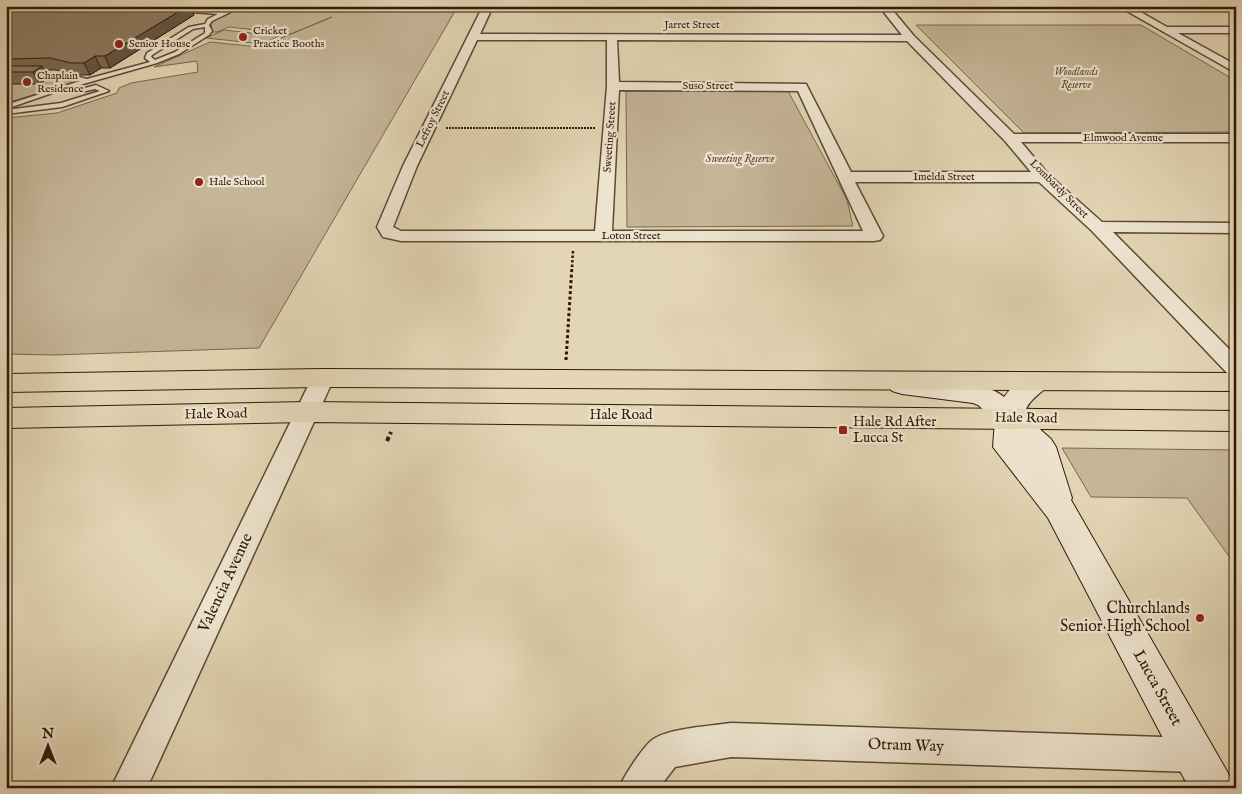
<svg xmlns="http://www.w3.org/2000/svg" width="1242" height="794" font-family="'IM FELL English',serif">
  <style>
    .green { fill: #c5b698; stroke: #7b6750 }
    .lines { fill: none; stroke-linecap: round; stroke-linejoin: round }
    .lane-casing { stroke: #5e4834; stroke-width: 3 }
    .street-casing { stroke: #5e4834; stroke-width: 3 }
    .secondary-casing { stroke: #311809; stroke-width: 2 }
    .primary-casing { stroke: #311809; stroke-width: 2 }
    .path-far3 { stroke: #311809; stroke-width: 2; stroke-dasharray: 2 1; stroke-linecap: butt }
    .path-far2 { stroke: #311809; stroke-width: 2.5; stroke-dasharray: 2.5 2; stroke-linecap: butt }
    .path-far1 { stroke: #311809; stroke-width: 3; stroke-dasharray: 3 2.5; stroke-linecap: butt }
    .path { stroke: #311809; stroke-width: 4; stroke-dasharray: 4.5 3; stroke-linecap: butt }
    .lane { fill: #ede4cf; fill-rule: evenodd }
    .street { fill: #ede4cf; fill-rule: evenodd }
    .secondary { fill: #ede4cf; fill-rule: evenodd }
    .primary { fill: #e3d6b5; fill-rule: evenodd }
    .wall { fill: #7a6a54; stroke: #311809 }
    .shaded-wall { fill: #635645; stroke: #311809 }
    .building { fill: #8e7b62; stroke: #311809 }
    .poi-dot { fill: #8f2418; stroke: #ede4cf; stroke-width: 2 }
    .labels { text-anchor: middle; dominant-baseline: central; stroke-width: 4.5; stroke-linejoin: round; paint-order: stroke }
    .far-street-label { font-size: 11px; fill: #311809; stroke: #ede4cf }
    .far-poi-label { font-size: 11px; fill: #311809; stroke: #ede4cf; text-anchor: start }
    .far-park-label { font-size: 11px; font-style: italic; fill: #5d4734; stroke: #ede4cf }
    .street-label { font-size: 14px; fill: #311809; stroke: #ede4cf }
    .poi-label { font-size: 14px; fill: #311809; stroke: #ede4cf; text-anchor: start }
    .near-street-label { font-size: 16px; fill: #311809; stroke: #ede4cf }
    .near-poi-label { font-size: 16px; fill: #311809; stroke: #ede4cf; text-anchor: end }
  </style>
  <rect width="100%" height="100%" fill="#e3d6b5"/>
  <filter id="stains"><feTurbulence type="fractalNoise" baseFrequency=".004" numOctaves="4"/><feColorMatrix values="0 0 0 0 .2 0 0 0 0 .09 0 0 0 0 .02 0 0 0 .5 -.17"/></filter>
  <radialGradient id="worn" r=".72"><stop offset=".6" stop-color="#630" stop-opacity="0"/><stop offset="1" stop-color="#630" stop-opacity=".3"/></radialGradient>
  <g class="green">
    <path d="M245,6H458L259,348L55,355L6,354V118L57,113L117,93L119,88L131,83L198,72L197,61L154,67L210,42L259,47L332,17L291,34L229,27L217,32H212L211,22Z"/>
    <path d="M916,25H1141L1236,81V132L1024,133Z"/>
    <path d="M224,30L279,36L262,44L206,38Z"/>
    <path d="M6,75L60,76L73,83L6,103Z"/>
    <path d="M788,91L847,200L853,226L627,227L626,91Z"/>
    <path d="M1062,448L1236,450V566L1187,498L1091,497Z"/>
  </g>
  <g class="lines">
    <g class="lane-casing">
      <g id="lane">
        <path d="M236,6H243L212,21L209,25L212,31L209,35L179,54L157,63L55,92L6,109V105L80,81L66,78L32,76L30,73L66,74L87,79L150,62L145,58L147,53L189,27L205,24L208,19L218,14L180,11L178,9L223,12ZM205,27V33L175,52L155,60L151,57L152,55L193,29Z"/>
        <path d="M96,85L109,91L62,107L6,114V110L61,103L100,91L95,89L81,92L78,90Z"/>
      </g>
    </g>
    <g class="street-casing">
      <g id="street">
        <path d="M483,6H493L480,34L902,35L879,6H889L914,36L1014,134H1236V142H1021L1048,174L1102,222L1236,223V233L1113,232L1236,356V376L1228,374L1092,231L1039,182H855L883,236L880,240L874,241H401L383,237L377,227L403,166ZM477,40H607V86L595,231H401L393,227L417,166ZM617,40L907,41L1005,141L1031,172H851L806,84L619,82ZM619,90L798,91L863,231H612Z"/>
        <path d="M1118,6H1130L1167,27H1236V33H1178L1236,65V73Z"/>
        <path d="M323,371L331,373L334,378L147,788H111L312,378L315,373Z"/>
        <path d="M731,723L1194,738L1206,743L1211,755L1206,767L1194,772L731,757L675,767L659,788H619C624,776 645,743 655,738C673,728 710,726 731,723Z"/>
      </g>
    </g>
    <g class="secondary-casing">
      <path id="secondary" d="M1038,372L1047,375L1051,381C1043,394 1028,398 1024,415L1051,439L1056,447L1072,498L1071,500L1228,773L1235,788H1189L1048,518L993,447L995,420L978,405L973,403L902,394L892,391L888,385L892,379L902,376C928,379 985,380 1004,397C1013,385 1024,376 1038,372Z"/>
    </g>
    <g class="primary-casing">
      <g id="primary">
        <path d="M323,369L1236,373V391L323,387L6,392V374Z"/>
        <path d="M307,402L1236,411V431L307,422L6,428V408Z"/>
      </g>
    </g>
    <path class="path-far3" d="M446,128H595"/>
    <path class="path-far2" d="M572,267L573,251"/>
    <path class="path-far1" d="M566,360L572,266"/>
    <path class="path" d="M387,441L391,432"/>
    <use href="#lane" class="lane"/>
    <use href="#street" class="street"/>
    <use href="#secondary" class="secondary"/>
    <use href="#primary" class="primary"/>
  </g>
  <path class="wall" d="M6,6H191L194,15L110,68H101L90,75H76L56,70H45L48,78L39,84H6Z"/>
  <g class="shaded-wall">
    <path d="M188,6H191L194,15L110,68L105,56Z"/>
    <path d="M95,56L101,68L90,75L84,63Z"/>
    <path d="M7,59L13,71L6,64Z"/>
    <path d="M42,66L48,78L39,84L33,72Z"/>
  </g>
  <g class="building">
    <path d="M6,6H188L105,56H95L84,63H71L50,58L7,59L6,60V14L10,12H6Z"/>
    <path d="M6,63L9,66H42L33,72H6Z"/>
  </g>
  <g class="poi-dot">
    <circle cx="243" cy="37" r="5"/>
    <circle cx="119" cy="44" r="5"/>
    <circle cx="27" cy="82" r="5"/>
    <circle cx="199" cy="182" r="5"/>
    <rect x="838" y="425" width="10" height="10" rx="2.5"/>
    <circle cx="1200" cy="618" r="5"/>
  </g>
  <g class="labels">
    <g class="far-street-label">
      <text x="692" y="25">Jarret Street</text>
      <text x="708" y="86">Suso Street</text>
      <text transform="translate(433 119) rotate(-64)">Lefroy Street</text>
      <text transform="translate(610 137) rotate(-86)">Sweeting Street</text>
      <text x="1123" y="138">Elmwood Avenue</text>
      <text x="944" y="177">Imelda Street</text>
      <text transform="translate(1059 189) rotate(45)">Lombardy Street</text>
      <text x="631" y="236">Loton Street</text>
    </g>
    <g class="far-poi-label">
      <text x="253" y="31">Cricket<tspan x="253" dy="13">Practice Booths</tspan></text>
      <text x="129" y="44">Senior House</text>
      <text x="37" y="76">Chaplain<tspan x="37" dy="13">Residence</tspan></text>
      <text x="209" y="182">Hale School</text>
    </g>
    <g class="far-park-label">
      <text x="1076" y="72">Woodlands<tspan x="1076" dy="13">Reserve</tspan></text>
      <text x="740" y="159">Sweeting Reserve</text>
    </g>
    <g class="street-label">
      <text transform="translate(216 414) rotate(-1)">Hale Road</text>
      <text x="621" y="415">Hale Road</text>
      <text transform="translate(1026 418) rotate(1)">Hale Road</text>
    </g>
    <g class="poi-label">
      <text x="853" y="422">Hale Rd After<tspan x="853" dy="16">Lucca St</tspan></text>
    </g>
    <g class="near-street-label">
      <text transform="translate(226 583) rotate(-65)">Valencia Avenue</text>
      <text transform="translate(1157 688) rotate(61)">Lucca Street</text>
      <text transform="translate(906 746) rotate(2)">Otram Way</text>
    </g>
    <g class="near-poi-label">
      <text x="1190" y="609">Churchlands<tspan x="1190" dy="18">Senior High School</tspan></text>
    </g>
  </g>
  <rect width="1242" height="794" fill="none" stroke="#e3d6b5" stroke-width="25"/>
  <rect x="8" y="8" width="1227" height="779" fill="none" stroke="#311809" stroke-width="2.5"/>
  <rect x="12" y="12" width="1217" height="769" fill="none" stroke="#311809"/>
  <g transform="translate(48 746)" stroke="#ede4cf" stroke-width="4" paint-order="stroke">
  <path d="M0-4L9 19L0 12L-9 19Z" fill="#311809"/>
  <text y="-8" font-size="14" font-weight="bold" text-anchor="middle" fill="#311809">N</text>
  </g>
  <rect width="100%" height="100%" filter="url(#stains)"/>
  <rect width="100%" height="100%" fill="url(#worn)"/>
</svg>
